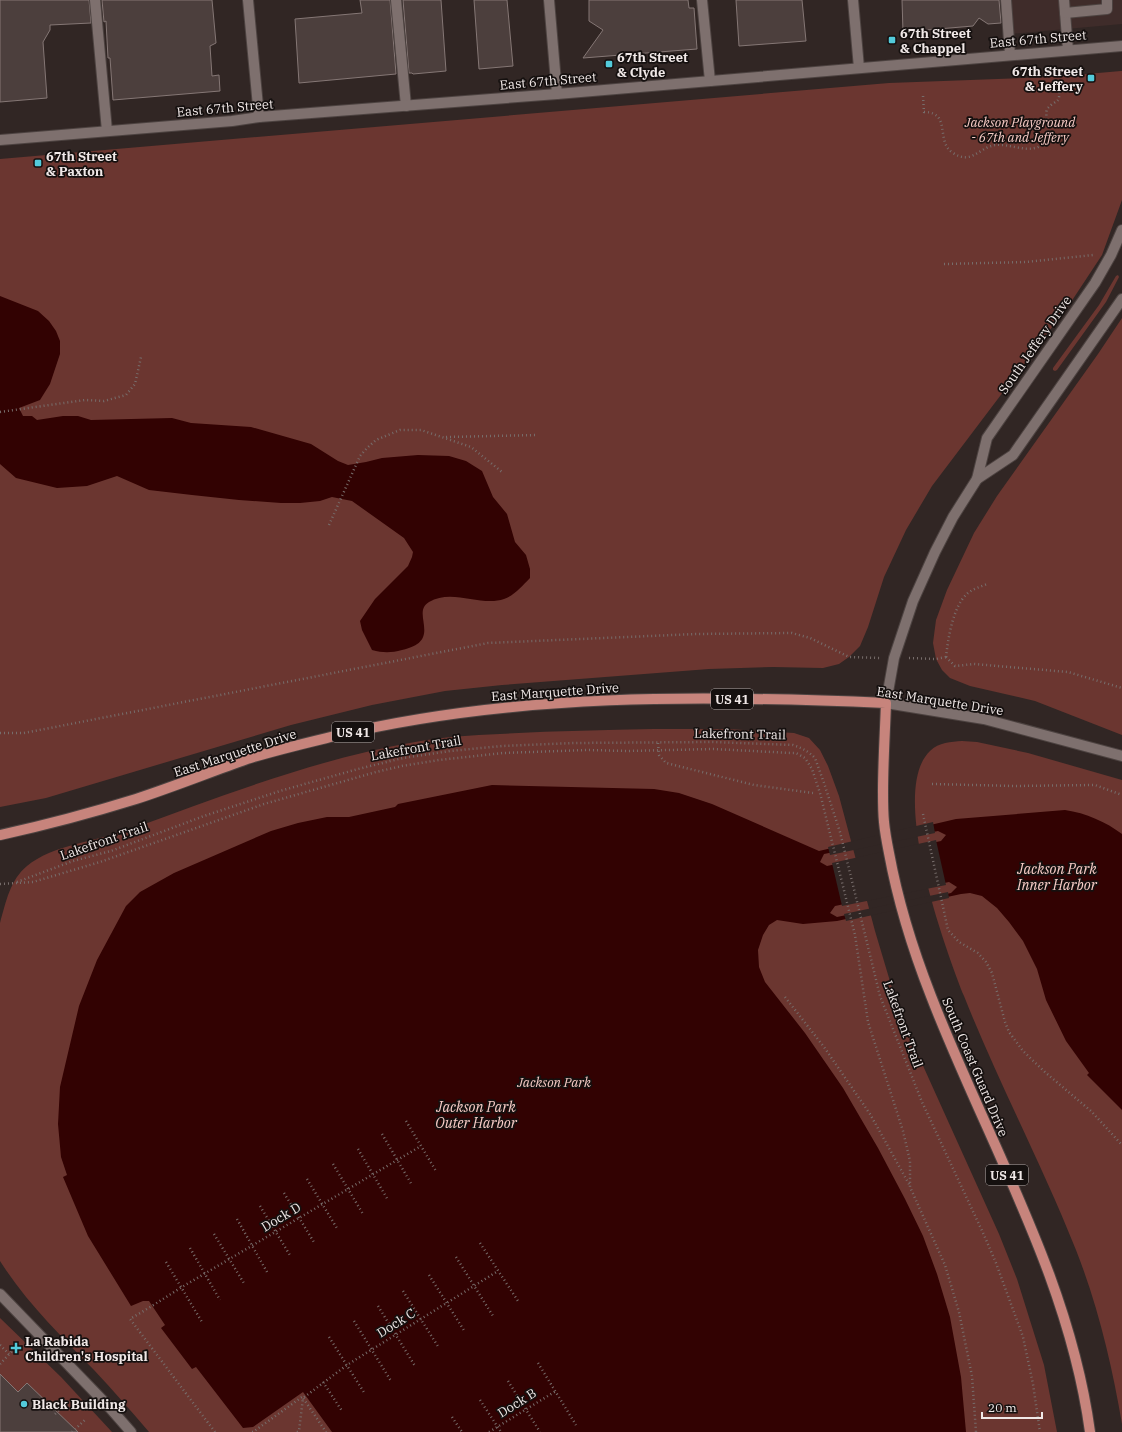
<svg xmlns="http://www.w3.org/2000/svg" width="1122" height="1432" font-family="'IBM Plex Serif',serif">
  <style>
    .built { fill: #3f2c2a }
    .green { fill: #6b3630 }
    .water { fill: #320202; fill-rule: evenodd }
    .pier { fill: #312624 }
    .building { fill: #4c3f3d; stroke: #857775 }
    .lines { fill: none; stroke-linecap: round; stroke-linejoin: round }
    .minor-casing { stroke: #4d4341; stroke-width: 12 }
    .major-casing { stroke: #4d4341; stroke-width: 12 }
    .path { stroke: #776d6b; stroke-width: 2.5; stroke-dasharray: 1 3; stroke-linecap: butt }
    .minor { stroke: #7e706e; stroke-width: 10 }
    .major { stroke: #c7847c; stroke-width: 10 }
    .poi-dot { fill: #53cbdb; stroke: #15100f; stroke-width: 1.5 }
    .labels { text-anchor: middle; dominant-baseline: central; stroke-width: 3.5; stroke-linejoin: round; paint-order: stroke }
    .shield { fill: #15100f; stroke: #aea7a6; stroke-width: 1 }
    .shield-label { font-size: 12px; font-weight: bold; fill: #f0e8e7 }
    .poi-label { font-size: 13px; font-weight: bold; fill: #f0e8e7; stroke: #15100f; text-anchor: start }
    .street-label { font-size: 13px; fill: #f0e8e7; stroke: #15100f }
    .park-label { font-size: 13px; font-style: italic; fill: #f7cbc5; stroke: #15100f }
    .water-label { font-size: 14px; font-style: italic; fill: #f9cdc7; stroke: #15100f }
  </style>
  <rect width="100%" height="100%" fill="#312624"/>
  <path class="built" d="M1006,0H1122V24L1009,34Z"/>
  <g class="green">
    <path d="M1121,71H1122V200L1102,255L1071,302L932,486L906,530L884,577L868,627L860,646L849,657L839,664L823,668L773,667L709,669L502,685L445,691L372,705L291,725L46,798L0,807V159L889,83L1052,77Z"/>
    <path d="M1118,275L1119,277L1106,302L1057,370L1055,371L1053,370V368L1099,305L1116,276Z"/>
    <path d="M1122,318V735L1035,701L970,686L950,678L942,670L936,659L933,643L936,620L947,590L974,533L997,496L1098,354Z"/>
    <path d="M654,729H727L794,733L809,738L820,750L828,766L839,796L875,931L895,998L915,1048L999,1234L1017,1279L1044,1365L1057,1432H149C131,1411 113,1390 94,1370C60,1335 26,1302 0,1261V923C6,902 10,880 27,866C52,845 97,841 128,830C222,796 316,759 415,742C443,737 472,735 500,734C552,731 603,730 654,729Z"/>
    <path d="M962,741L977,742L1028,753L1122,780V1424C1112,1365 1098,1306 1076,1250C1042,1164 998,1082 964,996C945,948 888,791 930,751C939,742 951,742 962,741Z"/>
    <path d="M0,1318L61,1377L112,1432H0Z"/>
  </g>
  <g class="water">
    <path d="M0,296L38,311L49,321L56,331L60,341V354L50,384L40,400L19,408L23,416H32L37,420L63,416H78L91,420L172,418L191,423L251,427L311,444L338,461L348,465L366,462L382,458L418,455L449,456L466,461L482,471L493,497L507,514L515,542L526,555L530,569V578C522,586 515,595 504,599C481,607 452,588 429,602C410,613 444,641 402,650C391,653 383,653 372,650L362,630L360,621L375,599L408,566L412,557L413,552L404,538L352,501L332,497L320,501L300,503H281L239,500L192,495L149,490L117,476L87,486L57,488L16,478L0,464Z"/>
    <path d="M492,785L654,789L679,793L712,804L819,851L956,819L1065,810C1086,813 1106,822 1122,834V1110L1087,1075L1089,1073L1066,1041L1046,1000L1037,969L1023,941L1009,922L997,908L982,896L970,893L961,894L837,921L803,924L777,920L769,925L763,935L758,950L759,967L765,982L805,1033L843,1088L878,1148L905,1199L923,1236L937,1274L950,1317L961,1377L966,1432H332L303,1392L253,1427L243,1428L196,1367L192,1369L161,1328L165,1325L149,1301H143L131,1306L88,1236L63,1177L67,1175L61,1157L58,1124L60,1087L79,1006L97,960L126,906L140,892L174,873L271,831L298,823L327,817H349L395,807L398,804ZM938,831L946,835L941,841L827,866L820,862L824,854ZM949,882L957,887L951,893L837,917L830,913L835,906Z"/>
  </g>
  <g class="pier">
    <path d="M933,822L935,833L830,855L828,847Z"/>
    <path d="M936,840L946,885L842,906L832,863Z"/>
    <path d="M948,892L949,898L846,921L844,914Z"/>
  </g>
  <g class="building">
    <path d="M0,0H89L91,23L50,25V30L43,42L47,98L0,102Z"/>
    <path d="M102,0H212L216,43L210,46L212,76L219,75L220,91L113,100L110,58H108L106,21L104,22Z"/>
    <path d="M360,0H390L396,74L299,83L295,19L362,13Z"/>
    <path d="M403,0H441L446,71L413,74L412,73H409Z"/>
    <path d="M474,0H507L513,66L479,69Z"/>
    <path d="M589,0H688L689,8H694L697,49L583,58L603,30L589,21Z"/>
    <path d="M736,0H802L806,41L739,46Z"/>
    <path d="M902,0H999L1001,23L988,24L979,18L973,26L903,32Z"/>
    <path d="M0,1374L18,1392L27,1383L78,1432H0Z"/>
  </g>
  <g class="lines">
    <g class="minor-casing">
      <g id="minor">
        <path d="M95,0L107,131"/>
        <path d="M248,0L259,117"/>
        <path d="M396,0L406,106"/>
        <path d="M549,0L557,94"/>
        <path d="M702,0L710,81"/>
        <path d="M853,0L859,68"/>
        <path d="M1006,0L1010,55"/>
        <path d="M1064,0L1068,50"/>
        <path d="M1065,13L1107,9V0"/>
        <path d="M0,140L232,121L259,117L557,94L1122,46"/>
        <path d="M1122,230L1111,255L1095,283L987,438L977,479L953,517L935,552L913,601L894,658L886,703L984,719L1122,756"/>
        <path d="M977,479L1013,455L1122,299"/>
        <path d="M0,1294L110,1408L131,1432"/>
      </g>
    </g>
    <g class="major-casing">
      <path id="major" d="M0,835C46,825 91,813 136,799C173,787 210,772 247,759C276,750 306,743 335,736C515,693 702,695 886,703C885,733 883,762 883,792C883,802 883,812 884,822C885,833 887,843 889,853C898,902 913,950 931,996C987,1141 1069,1276 1090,1432"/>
    </g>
    <g class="path">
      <path d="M923,96L924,112C952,112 935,142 953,153C972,165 978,148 995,145C1009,143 1030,155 1043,144C1053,135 1044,119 1047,109C1058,97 1060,106 1059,86"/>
      <path d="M944,264L1026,262L1093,255"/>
      <path d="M0,412L85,400L104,401L126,395L135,384L141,357"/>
      <path d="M446,437L538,435"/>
      <path d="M329,525L360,456L367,448L376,440L400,430H421L471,447L502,472"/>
      <path d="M946,657L955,666L974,664L1068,672L1122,688"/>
      <path d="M946,657C948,639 953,606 967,594C972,589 980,587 987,584"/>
      <path d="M909,658L936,659L946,657"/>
      <path d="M0,733H24L488,643L696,634L792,633L810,638L849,657L880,658"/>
      <path d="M658,743L659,755L666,763L754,785L813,793"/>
      <path d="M932,784L1014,786L1095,785L1122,795"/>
      <path d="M923,814L948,930L959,942L978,953L986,962L992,973L1005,1022L1009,1032L1023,1051L1046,1073L1091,1111L1122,1145"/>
      <path d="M17,882L73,861L111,851L204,816L280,791L358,769L403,758L450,751L502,746L574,743L713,742L793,745C802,748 808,751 815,758L824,783L840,832L880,996L922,1102L984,1235L996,1263L1023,1337L1033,1384L1040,1432"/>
      <path d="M0,884L33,882L100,862L264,804L376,772L402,766L439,760L503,753L587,750L627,751L713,749L792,753H796L805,758L812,769L820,793L855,935L868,1022L903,1131L910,1161V1187L945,1265L959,1312L972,1376L976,1432"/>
      <path d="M785,997L824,1047L870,1114L910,1186"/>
      <path d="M406,1121L436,1171"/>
      <path d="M382,1134L412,1185"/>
      <path d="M358,1149L388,1200"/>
      <path d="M333,1164L363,1214"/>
      <path d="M307,1179L338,1230"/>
      <path d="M284,1193L315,1244"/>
      <path d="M260,1206L291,1257"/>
      <path d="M237,1219L267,1272"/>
      <path d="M214,1234L245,1285"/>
      <path d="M480,1243L518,1301"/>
      <path d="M190,1248L220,1300"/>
      <path d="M456,1257L493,1316"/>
      <path d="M166,1262L202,1322"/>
      <path d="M429,1275L465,1332"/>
      <path d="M403,1291L439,1348"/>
      <path d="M378,1306L415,1366"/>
      <path d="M354,1321L391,1381"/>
      <path d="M329,1337L365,1394"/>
      <path d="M0,1345L9,1354"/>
      <path d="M538,1363L576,1425"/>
      <path d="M0,1364L16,1347"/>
      <path d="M508,1381L540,1432"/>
      <path d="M323,1382L342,1411"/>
      <path d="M480,1400L501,1432"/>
      <path d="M55,1414L69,1401"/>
      <path d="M452,1417L462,1432"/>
      <path d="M72,1432L86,1419"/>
      <path d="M215,1432L130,1319L152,1306L182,1287L421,1146"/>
      <path d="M252,1432H253L302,1397L303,1398L347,1365L498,1271"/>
      <path d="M297,1432L299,1431L303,1398L326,1432"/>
      <path d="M489,1432L556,1391"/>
    </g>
    <use href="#minor" class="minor"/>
    <use href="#major" class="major"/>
  </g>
  <g class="poi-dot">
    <rect x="888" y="36" width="8" height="8" rx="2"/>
    <rect x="605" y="60" width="8" height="8" rx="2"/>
    <rect x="1087" y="74" width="8" height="8" rx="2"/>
    <rect x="34" y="159" width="8" height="8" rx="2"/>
    <path d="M14 1342h4v4h4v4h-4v4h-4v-4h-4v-4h4z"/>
    <circle cx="24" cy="1404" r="4"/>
  </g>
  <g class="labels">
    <g class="shield">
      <rect x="711" y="689" width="42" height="20" rx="3"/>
      <rect x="332" y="722" width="42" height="20" rx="3"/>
      <rect x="986" y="1165" width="42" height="20" rx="3"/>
    </g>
    <g class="shield-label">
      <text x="732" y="699">US 41</text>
      <text x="353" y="732">US 41</text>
      <text x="1007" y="1175">US 41</text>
    </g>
    <g class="poi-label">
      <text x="900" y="33">67th Street<tspan x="900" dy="15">&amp; Chappel</tspan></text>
      <text x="617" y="57">67th Street<tspan x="617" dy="15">&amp; Clyde</tspan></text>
      <text x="1083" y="71" text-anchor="end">67th Street<tspan x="1083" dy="15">&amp; Jeffery</tspan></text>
      <text x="46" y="156">67th Street<tspan x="46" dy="15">&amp; Paxton</tspan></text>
      <text x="25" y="1341">La Rabida<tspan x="25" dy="15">Children's Hospital</tspan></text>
      <text x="32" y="1404">Black Building</text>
    </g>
    <g class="street-label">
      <text transform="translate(1038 39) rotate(-5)">East 67th Street</text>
      <text transform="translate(548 81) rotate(-5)">East 67th Street</text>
      <text transform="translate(225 108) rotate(-5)">East 67th Street</text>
      <text transform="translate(1035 345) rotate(-55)">South Jeffery Drive</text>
      <text transform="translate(555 692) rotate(-4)">East Marquette Drive</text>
      <text transform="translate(940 701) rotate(9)">East Marquette Drive</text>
      <text transform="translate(740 734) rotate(1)">Lakefront Trail</text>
      <text transform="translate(416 748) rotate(-10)">Lakefront Trail</text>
      <text transform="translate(235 753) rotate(-18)">East Marquette Drive</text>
      <text transform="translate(104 841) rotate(-19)">Lakefront Trail</text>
      <text transform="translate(903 1024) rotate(70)">Lakefront Trail</text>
      <text transform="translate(975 1067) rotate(67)">South Coast Guard Drive</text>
      <text transform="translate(281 1217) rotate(-31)">Dock D</text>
      <text transform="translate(396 1323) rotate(-32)">Dock C</text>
      <text transform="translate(517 1403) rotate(-32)">Dock B</text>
    </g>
    <g class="park-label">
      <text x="1020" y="122">Jackson Playground<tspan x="1020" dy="15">- 67th and Jeffery</tspan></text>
      <text x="554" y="1082">Jackson Park</text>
    </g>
    <g class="water-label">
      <text x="1057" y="869">Jackson Park<tspan x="1057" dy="16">Inner Harbor</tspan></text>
      <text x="476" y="1107">Jackson Park<tspan x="476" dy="16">Outer Harbor</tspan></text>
    </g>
  </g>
  <path d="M982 1412v6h60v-6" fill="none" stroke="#f0e8e7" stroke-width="2"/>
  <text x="988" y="1412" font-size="12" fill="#f0e8e7" stroke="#15100f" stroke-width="3" paint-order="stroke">20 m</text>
</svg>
